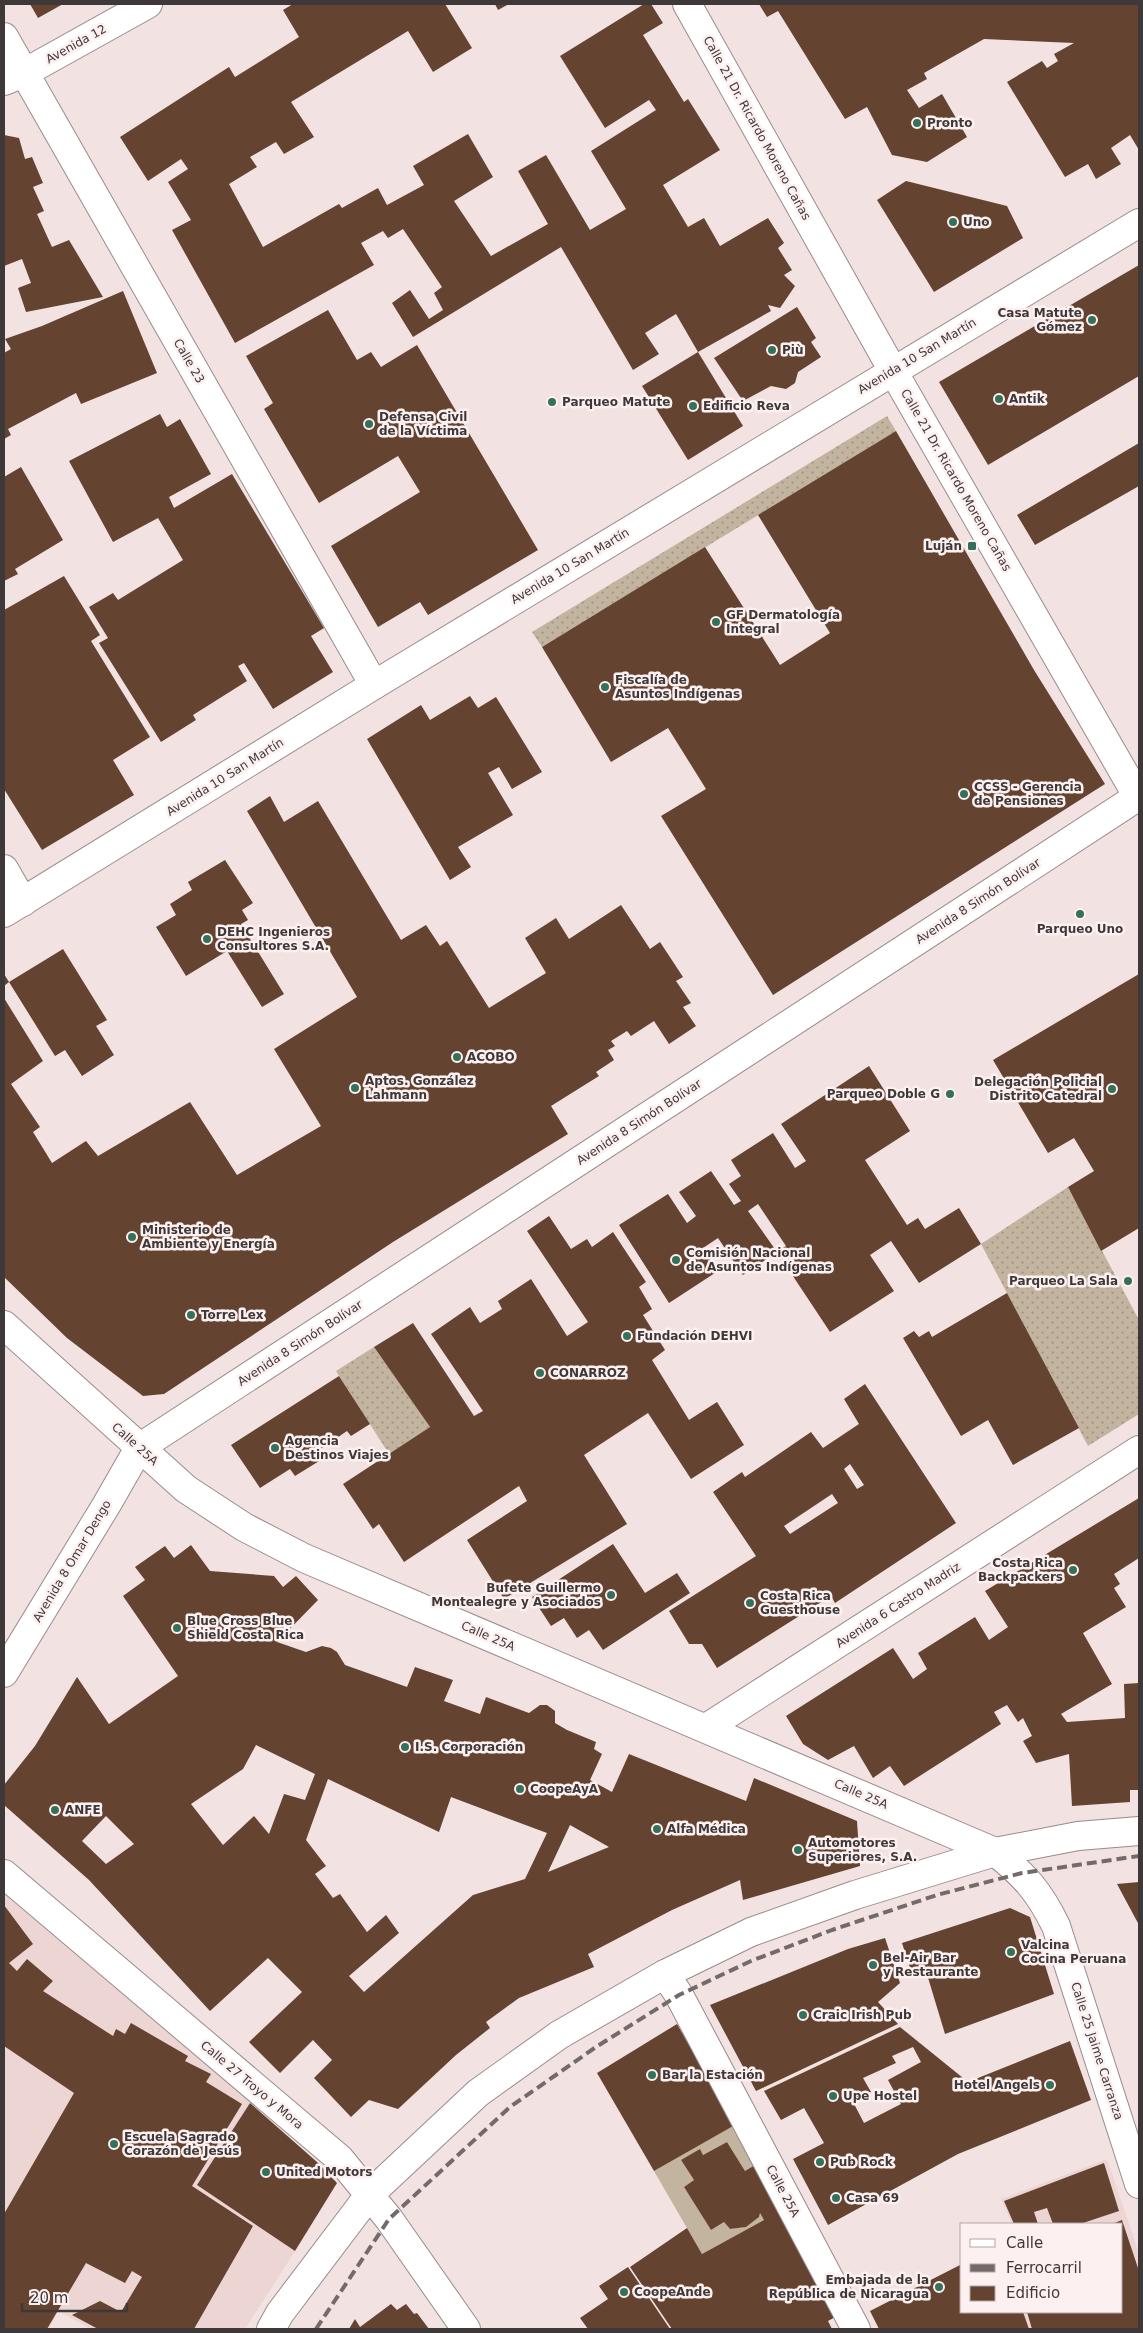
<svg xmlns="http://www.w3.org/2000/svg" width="1143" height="2333" font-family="'DejaVu Sans',sans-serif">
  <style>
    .built { fill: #edd5d4 }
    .grass { fill: url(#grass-dots) }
    .garden { fill: #c2b49f }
    .building { fill: #644331; fill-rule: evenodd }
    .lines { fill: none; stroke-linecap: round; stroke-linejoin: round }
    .minor-casing { stroke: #9a8b8b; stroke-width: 30 }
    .major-casing { stroke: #9a8b8b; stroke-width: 30 }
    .highway-casing { stroke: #9a8b8b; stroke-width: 30 }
    .minor { stroke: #fff; stroke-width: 28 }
    .major { stroke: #fff; stroke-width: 28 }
    .highway { stroke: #fff; stroke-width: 28 }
    .rail { stroke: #746a6a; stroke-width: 4; stroke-dasharray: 10 5; stroke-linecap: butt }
    .poi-dot { fill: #35705b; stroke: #fdf0f0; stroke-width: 2 }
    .labels { text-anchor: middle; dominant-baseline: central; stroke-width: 5; stroke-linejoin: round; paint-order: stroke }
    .street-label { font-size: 12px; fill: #3f3838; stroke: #fdf0f0 }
    .poi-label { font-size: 12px; font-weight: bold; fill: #3f3838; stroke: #fdf0f0; text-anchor: start }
  </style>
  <defs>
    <pattern id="grass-dots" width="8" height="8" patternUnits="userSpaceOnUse" patternTransform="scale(1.25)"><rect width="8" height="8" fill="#c2b49f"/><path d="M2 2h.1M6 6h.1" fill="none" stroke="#9f9383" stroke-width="1.8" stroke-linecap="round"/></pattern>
  </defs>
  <rect width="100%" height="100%" fill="#f2e2e2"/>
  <g class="built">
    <path d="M4,1891L250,2103L197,2185L295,2251L245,2329H91L58,2311L49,2329H4Z"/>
    <path d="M1107,2159L1139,2253V2329H1029L1023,2312H1122V2224H1012L1001,2199Z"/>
  </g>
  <g class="grass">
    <path d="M887,416L896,431L542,647L532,632Z"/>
    <path d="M1068,1187L1139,1320V1414L1088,1446L981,1244Z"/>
    <path d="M374,1347L430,1427L389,1454L336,1371Z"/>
  </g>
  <path class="garden" d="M735,2125L755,2165L745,2171L727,2142L703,2155L700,2150L681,2160L694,2180L684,2187L711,2230L724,2222L730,2229L746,2227L759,2217L760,2213L764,2220L702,2254L654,2171Z"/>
  <g class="building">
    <path d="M30,4H63L38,18Z"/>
    <path d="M293,4H445L472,48L433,72L408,31L291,102L314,137L284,154L276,142L250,157L257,167L229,184L263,247L339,204L342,208L378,188L387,205L424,185L413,166L468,134L493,177L454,201L491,256L548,224L518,171L546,155L590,230L626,209L591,151L656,110L649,100L605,128L560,56L644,4H651L663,23L643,35L684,102L688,99L720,150L663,185L688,227L704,218L720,246L768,218L784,243L778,248L792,270L784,275L795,286L780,308L768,305L771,311L698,352L676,314L645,333L659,354L633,370L561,247L413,337L392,303L410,290L429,319L443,310L434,293L442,287L403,229L388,238L383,231L361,243L374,265L235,343L172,230L191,220L168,182L188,169L181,159L148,181L120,137L229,67L235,77L299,37L283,10Z"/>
    <path d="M495,4H509L498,10Z"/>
    <path d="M759,4H1139V150L1130,135L1111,148L1121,164L1096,179L1088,164L1065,177L1007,82L1042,61L1047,68L1058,61L1054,54L1074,43L984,39L924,73L927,79L907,90L919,108L942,94L967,137L927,162L892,155L867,107L845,119L778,11L767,17Z"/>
    <path d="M4,135L19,138L25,159L32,157L43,183L33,187L44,211L37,214L52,247L69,240L103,297L26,312L18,288L31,283L22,259L4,266Z"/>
    <path d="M906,181L1007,206L1023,238L934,292L877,200Z"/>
    <path d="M1139,265V376L988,465L939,382Z"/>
    <path d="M123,291L157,373L81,404L76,393L8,429L11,435L4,439V353L11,349L5,339L42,326Z"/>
    <path d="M797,307L816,338L811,342L821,357L798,372L795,383L786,389L771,386L743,401L714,358Z"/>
    <path d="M328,310L357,360L371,352L381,367L417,345L538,550L428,615L420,602L378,627L331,546L420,492L398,456L319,503L264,409L273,403L246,356Z"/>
    <path d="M698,352L743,426L688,460L642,386Z"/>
    <path d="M160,414L167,427L180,419L211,474L169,497L174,508L232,474L324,628L311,636L333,672L273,709L244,663L238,666L247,681L193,715L196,720L161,742L99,643L108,638L89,607L113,593L118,600L183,560L158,518L113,542L69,461Z"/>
    <path d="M896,431L1034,670L1105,784L773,995L661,816L706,789L668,728L611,762L542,647L705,547L780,665L830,633L758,515Z"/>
    <path d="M1139,443V486L1035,545L1017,515Z"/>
    <path d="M21,467L63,540L15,569L18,574L4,581V477Z"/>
    <path d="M64,576L100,635L91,641L150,737L113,760L134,795L42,850L4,789V610Z"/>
    <path d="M470,696L478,708L496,697L542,772L512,789L499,767L488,773L513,815L458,847L471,867L450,880L367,739L421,705L430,720Z"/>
    <path d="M270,796L284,822L318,801L401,940L426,925L440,946L447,941L489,1008L546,973L525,938L556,918L569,939L621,905L650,949L660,942L683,977L676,981L691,1003L683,1007L696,1026L669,1044L654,1021L631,1036L627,1031L611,1041L615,1046L608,1050L614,1060L596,1072L599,1076L551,1106L568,1134L393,1242L164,1394L143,1396L67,1338L4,1277V998L43,1061L11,1084L40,1127L33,1132L52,1163L86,1141L98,1156L190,1102L237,1175L321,1126L274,1049L357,997L247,811Z"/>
    <path d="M225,860L253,903L242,910L248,920L241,924L284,994L262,1007L227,951L186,976L156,927L176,915L170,904L192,890L188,882Z"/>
    <path d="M63,949L107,1020L96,1026L114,1055L82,1076L65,1050L55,1056L9,982Z"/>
    <path d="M4,974L9,982L4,986Z"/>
    <path d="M1139,974V1228L1101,1251L1068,1187L1094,1171L1074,1138L1048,1153L993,1060Z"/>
    <path d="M869,1066L910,1131L865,1160L907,1225L918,1218L925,1229L959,1208L981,1244L919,1283L891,1241L870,1255L894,1291L830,1332L777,1252L743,1275L718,1238L703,1248L718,1271L669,1303L619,1225L668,1194L687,1223L696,1216L679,1192L711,1171L734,1205L741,1201L729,1184L741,1176L731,1160L773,1133L795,1168L806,1161L781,1124ZM758,1204L786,1246L777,1252L748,1211Z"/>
    <path d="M549,1216L571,1249L587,1239L592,1247L613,1232L646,1282L639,1287L652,1309L643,1315L665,1350L652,1360L689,1420L717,1402L744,1445L691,1479L648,1413L584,1455L627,1524L504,1599L467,1540L527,1501L519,1486L404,1562L379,1524L373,1529L343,1484L430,1427L374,1347L413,1323L474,1416L483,1411L431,1334L470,1307L480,1323L502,1309L498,1301L531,1279L567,1336L588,1322L527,1231Z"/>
    <path d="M1007,1293L1079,1428L1013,1465L988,1420L961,1436L903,1338L914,1331L919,1337L929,1331L932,1337Z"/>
    <path d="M339,1376L370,1424L351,1436L347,1431L319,1450L324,1458L295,1476L290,1469L260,1488L231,1445Z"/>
    <path d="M865,1384L956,1523L835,1603L831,1596L717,1668L702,1644H689L669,1611L756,1556L713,1492L742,1472L745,1477L811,1432L823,1448L859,1424L844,1399ZM850,1464L864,1485L857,1489L844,1469ZM832,1494L838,1503L790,1534L784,1526Z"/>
    <path d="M1139,1498V1558L1114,1574L1120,1584L1114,1588L1126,1607L1083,1633L1112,1684L1061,1714L1067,1722L1125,1718L1124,1684L1139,1683V1790H1130V1802L1072,1806L1069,1754L1036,1763L1023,1741L1032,1736L1023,1718L1018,1722L1007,1705L994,1712L1001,1724L904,1786L890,1766L873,1778L854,1746L828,1760L803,1744L786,1716L893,1648L913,1679L927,1669L918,1653L975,1617L989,1640L1008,1627L985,1591Z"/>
    <path d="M613,1544L645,1593L677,1573L690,1593L603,1650L589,1630L577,1638L564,1618L551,1626L532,1597Z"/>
    <path d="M191,1545L210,1571L274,1576L283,1587L296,1576L318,1600L277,1642L306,1652L322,1646L331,1648L337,1652L345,1665L407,1687L415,1667L453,1680L444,1701L480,1714L486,1697L529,1713L540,1705H547L555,1711V1723L567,1730L596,1742L594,1749L602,1754L590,1780L612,1792L629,1754L746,1801L754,1778L857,1821L860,1866L743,1900L740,1880L672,1910L588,1954L594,1967L519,1998L486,2022L490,2028L456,2055L398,2109L369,2100L351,2117L314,2078L332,2060L313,2040L280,2073L249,2042L302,1992L268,1958L210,2011L89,1880L4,1805V1785L35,1746L77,1677L109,1724L178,1676L123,1596L145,1580L135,1567L165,1546L174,1558ZM256,1745L315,1774L305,1800L284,1794L269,1834L254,1816L223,1845L191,1804L243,1769ZM328,1779L439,1832L451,1797L547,1833L525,1879L473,1895L364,1992L349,1976L399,1933L386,1915L367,1932L340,1894L333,1898L315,1874L326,1866L306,1840ZM106,1816L134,1844L106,1864L82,1841ZM570,1825L609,1847L548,1872Z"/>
    <path d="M1139,1882V1925L1117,1884Z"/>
    <path d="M4,1905L33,1944L9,1963L17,1971L27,1959L53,1981L43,1991L113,2036L116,2029L125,2034L131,2023L188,2056L185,2061L211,2074L206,2082L242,2104L192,2186L253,2226L194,2329H98L72,2315L100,2301L121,2312L142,2277L132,2271L125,2283L86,2263L47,2329H4V2214L74,2093L4,2046Z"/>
    <path d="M1010,1908L1030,1917L1054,1994L945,2034L926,1971L912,1974L902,1943Z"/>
    <path d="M885,1938L900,1983L878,2002L898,2024L756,2091L710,2005L848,1949Z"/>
    <path d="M677,2024L735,2125L654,2171L597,2073Z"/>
    <path d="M900,2027L968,2082L1070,2041L1091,2100L958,2154L828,2225L793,2159L824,2143L804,2108L781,2120L764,2091ZM913,2047L921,2062L888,2080L901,2104L864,2123L852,2100L871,2092L863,2078L896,2063L892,2056Z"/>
    <path d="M250,2103L317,2162L337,2183L295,2251L197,2185Z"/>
    <path d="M727,2142L745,2171L755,2165L837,2316L828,2321L832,2329H672L630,2267L687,2228L702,2254L764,2220L760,2213L759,2217L746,2227L730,2229L724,2222L711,2230L684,2187L694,2180L681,2160L700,2149L703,2155Z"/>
    <path d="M1104,2163L1119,2211L1080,2224H1053L1047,2208L1034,2212L1038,2224H1014L1004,2201Z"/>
    <path d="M1122,2220L1139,2271V2329H1032L1027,2312H1122V2224H1112Z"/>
    <path d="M962,2264V2312H1023L1029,2329H879L870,2311Z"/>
    <path d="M628,2267L670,2329L604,2328L588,2329L580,2318L608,2299L599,2286Z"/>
    <path d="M391,2304L397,2310L406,2304L414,2314L417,2313L429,2329H349L355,2319L360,2327Z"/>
  </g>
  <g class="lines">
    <g class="minor-casing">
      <g id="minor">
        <path d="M687,4L893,371L1139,799"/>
        <path d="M4,37L374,685"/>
        <path d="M4,81L24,73L148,4"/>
        <path d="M4,869L23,902"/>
        <path d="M4,913L374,685L1139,223"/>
        <path d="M4,1673L107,1504L139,1448L1139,796"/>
        <path d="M706,1728L1139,1450"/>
        <path d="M4,1874L340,2159L389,2219L466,2329"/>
        <path d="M665,1974L679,1995L856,2329"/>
      </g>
    </g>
    <g class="major-casing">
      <path id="major" d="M4,1325L186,1489L244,1527L304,1558L995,1852C1025,1875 1040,1893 1056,1926L1139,2184"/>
    </g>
    <g class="highway-casing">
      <path id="highway" d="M271,2329L280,2313L370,2194L478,2093L559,2035L665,1974L751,1932L855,1895L995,1852L1078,1836L1139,1831"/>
    </g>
    <use href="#minor" class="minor"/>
    <use href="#major" class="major"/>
    <use href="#highway" class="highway"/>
    <path class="rail" d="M316,2329L389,2219L510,2107L596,2047L679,1995L751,1961L832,1930L937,1895L1022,1873L1139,1856"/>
  </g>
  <g class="poi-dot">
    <circle cx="917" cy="123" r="5"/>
    <circle cx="953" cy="222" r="5"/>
    <circle cx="1092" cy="320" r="5"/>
    <circle cx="772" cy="350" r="5"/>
    <circle cx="999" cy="399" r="5"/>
    <circle cx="552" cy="402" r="5"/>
    <circle cx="693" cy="406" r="5"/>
    <circle cx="369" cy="424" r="5"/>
    <rect x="967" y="541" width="10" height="10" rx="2.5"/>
    <circle cx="716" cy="622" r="5"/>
    <circle cx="605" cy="687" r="5"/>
    <circle cx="964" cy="794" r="5"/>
    <circle cx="1080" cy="914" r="5"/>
    <circle cx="207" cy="939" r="5"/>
    <circle cx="457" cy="1057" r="5"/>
    <circle cx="355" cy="1088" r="5"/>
    <circle cx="1112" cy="1089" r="5"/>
    <circle cx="950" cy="1094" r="5"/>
    <circle cx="132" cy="1237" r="5"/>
    <circle cx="676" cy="1260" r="5"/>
    <circle cx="1128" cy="1281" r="5"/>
    <circle cx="191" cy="1315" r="5"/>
    <circle cx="627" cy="1336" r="5"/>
    <circle cx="540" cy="1373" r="5"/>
    <circle cx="275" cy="1448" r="5"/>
    <circle cx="1073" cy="1570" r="5"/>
    <circle cx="611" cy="1595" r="5"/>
    <circle cx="750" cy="1603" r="5"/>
    <circle cx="177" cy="1628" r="5"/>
    <circle cx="405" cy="1747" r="5"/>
    <circle cx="520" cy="1789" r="5"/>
    <circle cx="55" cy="1810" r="5"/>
    <circle cx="657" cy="1829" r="5"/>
    <circle cx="798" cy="1850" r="5"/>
    <circle cx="1011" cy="1952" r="5"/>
    <circle cx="873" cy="1965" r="5"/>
    <circle cx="803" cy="2015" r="5"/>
    <circle cx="652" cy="2075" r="5"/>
    <circle cx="1050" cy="2085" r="5"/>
    <circle cx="833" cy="2096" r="5"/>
    <circle cx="114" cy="2144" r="5"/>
    <circle cx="820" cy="2162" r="5"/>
    <circle cx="266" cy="2172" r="5"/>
    <circle cx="836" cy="2198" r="5"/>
    <circle cx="939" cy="2287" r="5"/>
    <circle cx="624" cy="2292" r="5"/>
  </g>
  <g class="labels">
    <g class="street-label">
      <text transform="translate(76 44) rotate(-29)">Avenida 12</text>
      <text transform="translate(757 128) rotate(61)">Calle 21 Dr. Ricardo Moreno Cañas</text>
      <text transform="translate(917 356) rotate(-31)">Avenida 10 San Martín</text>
      <text transform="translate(189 361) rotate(60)">Calle 23</text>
      <text transform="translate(956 480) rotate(60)">Calle 21 Dr. Ricardo Moreno Cañas</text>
      <text transform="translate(570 566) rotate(-31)">Avenida 10 San Martín</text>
      <text transform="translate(225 777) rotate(-32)">Avenida 10 San Martín</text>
      <text transform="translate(978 901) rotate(-33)">Avenida 8 Simón Bolívar</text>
      <text transform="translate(639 1122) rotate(-33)">Avenida 8 Simón Bolívar</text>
      <text transform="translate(300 1343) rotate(-33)">Avenida 8 Simón Bolívar</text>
      <text transform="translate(135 1444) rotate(42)">Calle 25A</text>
      <text transform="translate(72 1561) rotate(-59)">Avenida 8 Omar Dengo</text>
      <text transform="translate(898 1605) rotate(-33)">Avenida 6 Castro Madriz</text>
      <text transform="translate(488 1636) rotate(23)">Calle 25A</text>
      <text transform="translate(861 1794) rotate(23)">Calle 25A</text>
      <text transform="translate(1097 2051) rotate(72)">Calle 25 Jaime Carranza</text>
      <text transform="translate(252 2085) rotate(40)">Calle 27 Troyo y Mora</text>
      <text transform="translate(783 2191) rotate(62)">Calle 25A</text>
    </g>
    <g class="poi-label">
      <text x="927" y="123">Pronto</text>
      <text x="963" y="222">Uno</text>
      <text x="1082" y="313" text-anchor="end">Casa Matute<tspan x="1082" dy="14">Gómez</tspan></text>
      <text x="782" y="350">Più</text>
      <text x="1009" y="399">Antik</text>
      <text x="562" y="402">Parqueo Matute</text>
      <text x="703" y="406">Edificio Reva</text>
      <text x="379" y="417">Defensa Civil<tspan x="379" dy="14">de la Víctima</tspan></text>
      <text x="962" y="546" text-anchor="end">Luján</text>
      <text x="726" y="615">GF Dermatología<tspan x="726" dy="14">Integral</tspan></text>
      <text x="615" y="680">Fiscalía de<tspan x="615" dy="14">Asuntos Indígenas</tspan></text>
      <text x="974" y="787">CCSS - Gerencia<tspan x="974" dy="14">de Pensiones</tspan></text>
      <text x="1080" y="929" text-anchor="middle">Parqueo Uno</text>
      <text x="217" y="932">DEHC Ingenieros<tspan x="217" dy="14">Consultores S.A.</tspan></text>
      <text x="467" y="1057">ACOBO</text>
      <text x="365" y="1081">Aptos. González<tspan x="365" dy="14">Lahmann</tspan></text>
      <text x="1102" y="1082" text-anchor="end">Delegación Policial<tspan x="1102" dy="14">Distrito Catedral</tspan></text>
      <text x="940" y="1094" text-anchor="end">Parqueo Doble G</text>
      <text x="142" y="1230">Ministerio de<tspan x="142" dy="14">Ambiente y Energía</tspan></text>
      <text x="686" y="1253">Comisión Nacional<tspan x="686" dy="14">de Asuntos Indígenas</tspan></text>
      <text x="1118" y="1281" text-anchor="end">Parqueo La Sala</text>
      <text x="201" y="1315">Torre Lex</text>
      <text x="637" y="1336">Fundación DEHVI</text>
      <text x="550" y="1373">CONARROZ</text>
      <text x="285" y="1441">Agencia<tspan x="285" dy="14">Destinos Viajes</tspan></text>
      <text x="1063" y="1563" text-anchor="end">Costa Rica<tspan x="1063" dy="14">Backpackers</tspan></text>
      <text x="601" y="1588" text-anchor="end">Bufete Guillermo<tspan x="601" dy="14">Montealegre y Asociados</tspan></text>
      <text x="760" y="1596">Costa Rica<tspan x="760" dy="14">Guesthouse</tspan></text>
      <text x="187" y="1621">Blue Cross Blue<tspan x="187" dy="14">Shield Costa Rica</tspan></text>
      <text x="415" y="1747">I.S. Corporación</text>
      <text x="530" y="1789">CoopeAyA</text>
      <text x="65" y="1810">ANFE</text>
      <text x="667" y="1829">Alfa Médica</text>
      <text x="808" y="1843">Automotores<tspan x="808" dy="14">Superiores, S.A.</tspan></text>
      <text x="1021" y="1945">Valcina<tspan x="1021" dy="14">Cocina Peruana</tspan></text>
      <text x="883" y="1958">Bel-Air Bar<tspan x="883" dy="14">y Restaurante</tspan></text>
      <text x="813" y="2015">Craic Irish Pub</text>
      <text x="662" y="2075">Bar la Estación</text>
      <text x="1040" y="2085" text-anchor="end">Hotel Angels</text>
      <text x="843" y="2096">Upe Hostel</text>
      <text x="124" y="2137">Escuela Sagrado<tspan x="124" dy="14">Corazón de Jesús</tspan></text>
      <text x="830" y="2162">Pub Rock</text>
      <text x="276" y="2172">United Motors</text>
      <text x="846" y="2198">Casa 69</text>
      <text x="929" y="2280" text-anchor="end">Embajada de la<tspan x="929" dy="14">República de Nicaragua</tspan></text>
      <text x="634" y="2292">CoopeAnde</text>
    </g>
  </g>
  <rect width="1143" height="2333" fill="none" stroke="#3f3838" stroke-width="10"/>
  <rect x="960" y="2223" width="162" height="90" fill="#fdf0f0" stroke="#b1a6a6"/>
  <rect x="970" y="2239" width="25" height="8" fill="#ffffff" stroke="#b1a6a6"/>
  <text x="1006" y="2248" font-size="15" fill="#3f3838">Calle</text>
  <rect x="970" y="2264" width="25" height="8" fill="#746a6a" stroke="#b1a6a6"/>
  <text x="1006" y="2273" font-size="15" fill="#3f3838">Ferrocarril</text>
  <rect x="970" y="2286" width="25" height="15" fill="#644331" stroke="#b1a6a6"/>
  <text x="1006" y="2298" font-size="15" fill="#3f3838">Edificio</text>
  <path d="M22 2303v8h105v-8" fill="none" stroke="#3f3838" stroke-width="2.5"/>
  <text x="30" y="2303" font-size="15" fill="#3f3838" stroke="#fdf0f0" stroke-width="4" paint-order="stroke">20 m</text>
</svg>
